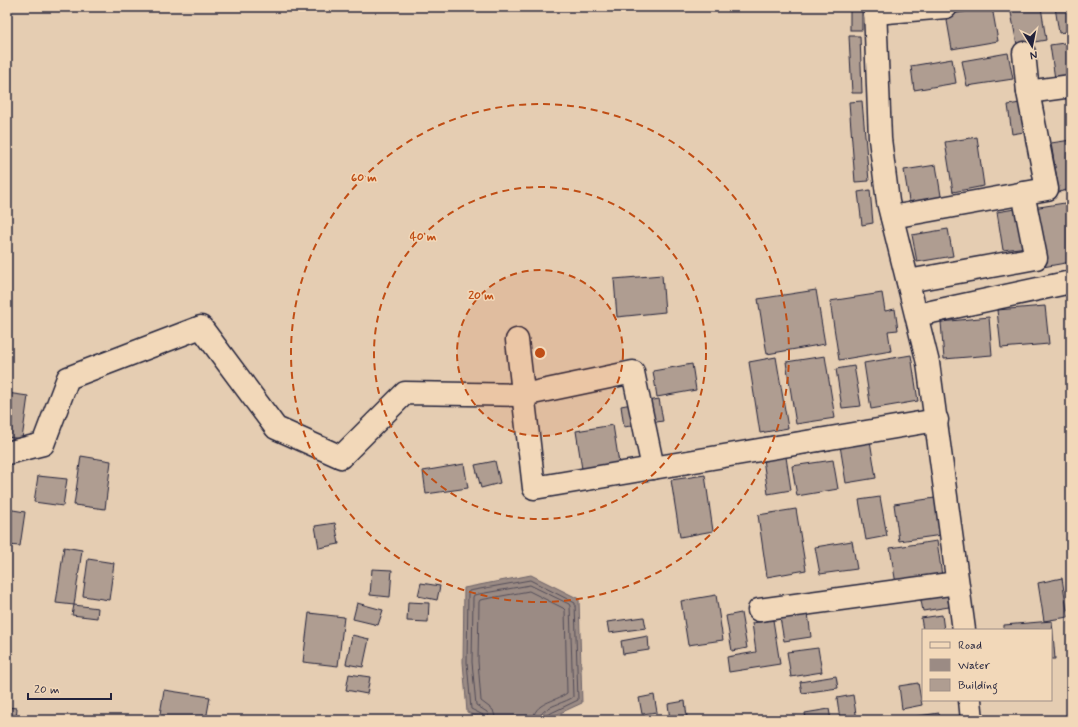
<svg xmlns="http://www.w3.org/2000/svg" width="1078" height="727" font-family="Mynerve,sans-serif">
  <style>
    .water { fill: #9b8b84; stroke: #6b6167 }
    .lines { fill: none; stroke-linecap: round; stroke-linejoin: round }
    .shore { stroke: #524c58; stroke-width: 1 }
    .building { fill: #af9d91; stroke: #22223b }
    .minor-casing { stroke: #22223b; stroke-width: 25 }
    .minor { stroke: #f2d8b9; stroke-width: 22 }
    .ring { fill: none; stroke: #c04e15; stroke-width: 2; stroke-dasharray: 7 5 }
    .centre { fill: #c04e15; stroke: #f2d8b9; stroke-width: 2 }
    .ring-label { font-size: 12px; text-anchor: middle; font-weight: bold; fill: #c04e15; stroke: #f2d8b9; stroke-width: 3; stroke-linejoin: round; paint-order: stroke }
  </style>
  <rect width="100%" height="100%" fill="#e5cdb2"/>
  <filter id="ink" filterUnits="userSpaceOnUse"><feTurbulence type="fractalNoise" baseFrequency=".025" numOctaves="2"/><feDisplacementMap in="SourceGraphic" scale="8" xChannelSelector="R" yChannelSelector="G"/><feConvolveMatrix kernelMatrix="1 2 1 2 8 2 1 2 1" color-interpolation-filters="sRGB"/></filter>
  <g filter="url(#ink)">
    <path class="water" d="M531,575L579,599L582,703L545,720H484L467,712L463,662L464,588Z"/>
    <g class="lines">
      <g class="shore">
        <path d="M484,720L483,715L471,709L467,662L468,593L469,591L530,580L575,603L578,700L547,715L544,720"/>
        <path d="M490,720L487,712L476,705L472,662L473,597L474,595L530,585L569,604L570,606L573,697C564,704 540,706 539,720"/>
        <path d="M496,720L493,710L481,701L478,661L479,602L480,600L529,591L563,608L565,610L567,693C555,702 534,702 533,720"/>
      </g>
    </g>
    <g class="building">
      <rect x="850" y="7" width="12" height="23"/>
      <path d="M992,7L998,41L952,49L946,15Z"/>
      <path d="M1010,7H1041L1046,40L1017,45Z"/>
      <path d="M1055,7H1071V31L1059,33Z"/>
      <path d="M849,36H860L862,93H852Z"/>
      <path d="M1071,42V76L1055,79L1050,45Z"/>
      <path d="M1008,53L1013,79L967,86L962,61Z"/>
      <path d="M952,59L956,83L914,90L911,66Z"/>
      <path d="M862,101L869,181L855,182L849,102Z"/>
      <path d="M1020,103L1024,132L1012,134L1008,105Z"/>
      <path d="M977,137L984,186L953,192L945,142Z"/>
      <path d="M1071,140V189L1059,192L1051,143Z"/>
      <path d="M936,165L942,202L910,207L904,170Z"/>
      <path d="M870,190L873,223L862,225L858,192Z"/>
      <path d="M1071,202V262L1043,267L1033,208Z"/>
      <path d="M1021,208L1027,247L1003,250L997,212Z"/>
      <path d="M948,229L953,256L917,262L912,235Z"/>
      <path d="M662,275L665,312L617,317L614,279Z"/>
      <path d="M816,290L825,344L767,354L758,299Z"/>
      <path d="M882,293L885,311L895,309L898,330L888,331L891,351L839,360L830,301Z"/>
      <path d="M1045,306L1049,344L1001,348L997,310Z"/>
      <path d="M989,317L992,355L944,359L941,322Z"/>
      <path d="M911,355L918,401L871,409L864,363Z"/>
      <path d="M825,356L835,418L796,424L786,362Z"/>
      <path d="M776,357L788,428L760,433L749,362Z"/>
      <path d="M692,364L696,390L657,397L653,371Z"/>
      <path d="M854,366L861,406L842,408L836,369Z"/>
      <path d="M7,393L28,396L22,439L7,437Z"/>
      <path d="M659,399L663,421L624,427L621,406Z"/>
      <path d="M613,425L619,463L582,469L576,431Z"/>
      <path d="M827,427L831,450L786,457L791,490L768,494L760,438Z"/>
      <path d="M868,428L876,478L846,483L838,433Z"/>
      <path d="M81,456L111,461L105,509L74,505Z"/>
      <path d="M833,460L838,489L797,496L792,466Z"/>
      <path d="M495,461L500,483L481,488L475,465Z"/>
      <path d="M464,464L468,488L426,494L423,471Z"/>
      <path d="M705,475L713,531L680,537L671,480Z"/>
      <path d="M38,476L67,479L63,506L34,502Z"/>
      <path d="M880,497L887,536L866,540L859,500Z"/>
      <path d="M935,498L942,535L899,541L894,504Z"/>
      <path d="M7,509L25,512L20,546L7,545Z"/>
      <path d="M796,509L806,570L767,577L758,515Z"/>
      <path d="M335,523L339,544L319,548L315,526Z"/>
      <path d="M852,541L857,569L820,574L815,547Z"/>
      <path d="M937,541L943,583L897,590L890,548Z"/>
      <path d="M64,547L82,550L74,605L56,603Z"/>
      <path d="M88,559L114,563L109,600L83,596Z"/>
      <path d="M372,569L392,570L390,597L370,595Z"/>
      <path d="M1062,578L1068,617L1044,621L1038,583Z"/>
      <path d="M421,583L440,586L437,600L418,596Z"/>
      <path d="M946,586L949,607L923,611L919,590Z"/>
      <path d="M716,595L723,640L688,645L681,601Z"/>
      <path d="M408,602L429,603L428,622L407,621Z"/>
      <path d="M357,603L383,610L378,625L353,619Z"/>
      <path d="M74,605L98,608L97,618L72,615Z"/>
      <path d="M309,613L344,617L338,666L303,662Z"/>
      <path d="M741,613L747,648L732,651L726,616Z"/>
      <path d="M808,613L811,637L784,641L780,617Z"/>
      <path d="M942,615L944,630H923L921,618Z"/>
      <path d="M644,617L646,628L609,633L607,622Z"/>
      <path d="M773,620L780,664L729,672L727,657L756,652L752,623Z"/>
      <path d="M1052,621L1055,659H1051V630H1004V625Z"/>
      <path d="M352,635L369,639L363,667L346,664Z"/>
      <path d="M648,636L649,650L623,654L621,641Z"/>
      <path d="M818,648L822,672L791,677L787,652Z"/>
      <path d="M349,674L370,677L367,694L346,690Z"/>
      <path d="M836,676L838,688L802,693L800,682Z"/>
      <path d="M918,683L922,705L902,709L899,686Z"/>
      <path d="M164,690L210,697L206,720H159Z"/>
      <path d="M654,695L657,712L642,714L639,698Z"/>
      <path d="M853,695L857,720H840L837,698Z"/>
      <path d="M685,701L687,717L670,720L668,704Z"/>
      <path d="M7,707L17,708L16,720H7Z"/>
      <path d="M829,709L831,720H806L805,713Z"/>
      <path d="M939,713L940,720H892Z"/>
    </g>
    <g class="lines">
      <g class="minor-casing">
        <g id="minor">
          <path d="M875,7L880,139L888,202L928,363L964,630"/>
          <path d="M875,13L946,7"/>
          <path d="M1028,92L1071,86"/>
          <path d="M892,217L1047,189L1028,92L1024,53"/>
          <path d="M908,281L1036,258L1023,193"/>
          <path d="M917,315L1071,282"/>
          <path d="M517,340L534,488L937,420"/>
          <path d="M7,453L43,444L68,378L201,327L276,428L341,457L405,393L523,395L633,372L653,468"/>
          <path d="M759,610L957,583"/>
          <path d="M970,700L972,720"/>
        </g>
      </g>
      <use href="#minor" class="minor"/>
    </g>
  </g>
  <circle cx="540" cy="353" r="83" fill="#c04e15" fill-opacity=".12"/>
  <g class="ring">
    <circle cx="540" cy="353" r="83"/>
    <circle cx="540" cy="353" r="166"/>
    <circle cx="540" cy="353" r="249"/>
  </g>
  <circle cx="540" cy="353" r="6" class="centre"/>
  <g class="ring-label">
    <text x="364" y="181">60 m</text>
    <text x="423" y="240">40 m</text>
    <text x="481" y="299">20 m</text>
  </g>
  <rect width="1078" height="727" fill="none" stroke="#f2d8b9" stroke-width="24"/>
  <rect x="12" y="12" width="1054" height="703" fill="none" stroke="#22223b" stroke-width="1.5" filter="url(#ink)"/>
  <rect x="922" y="629" width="130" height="72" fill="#f2d8b9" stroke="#9f8f87"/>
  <rect x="930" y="642" width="20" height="6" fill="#f2d8b9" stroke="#9f8f87"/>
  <text x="958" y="649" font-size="12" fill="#22223b">Road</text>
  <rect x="930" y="659" width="20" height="12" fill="#9b8b84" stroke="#9f8f87"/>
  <text x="958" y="669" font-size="12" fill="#22223b">Water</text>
  <rect x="930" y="679" width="20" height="12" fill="#af9d91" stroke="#9f8f87"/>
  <text x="958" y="689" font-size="12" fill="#22223b">Building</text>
  <g transform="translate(1032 46) rotate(170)" stroke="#f2d8b9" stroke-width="3" paint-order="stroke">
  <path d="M0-3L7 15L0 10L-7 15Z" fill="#22223b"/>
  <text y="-6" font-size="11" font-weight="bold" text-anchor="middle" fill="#22223b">N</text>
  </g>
  <path d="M28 693v6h83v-6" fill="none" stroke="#22223b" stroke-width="2"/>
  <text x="34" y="693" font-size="12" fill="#22223b" stroke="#f2d8b9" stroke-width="3" paint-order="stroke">20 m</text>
</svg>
